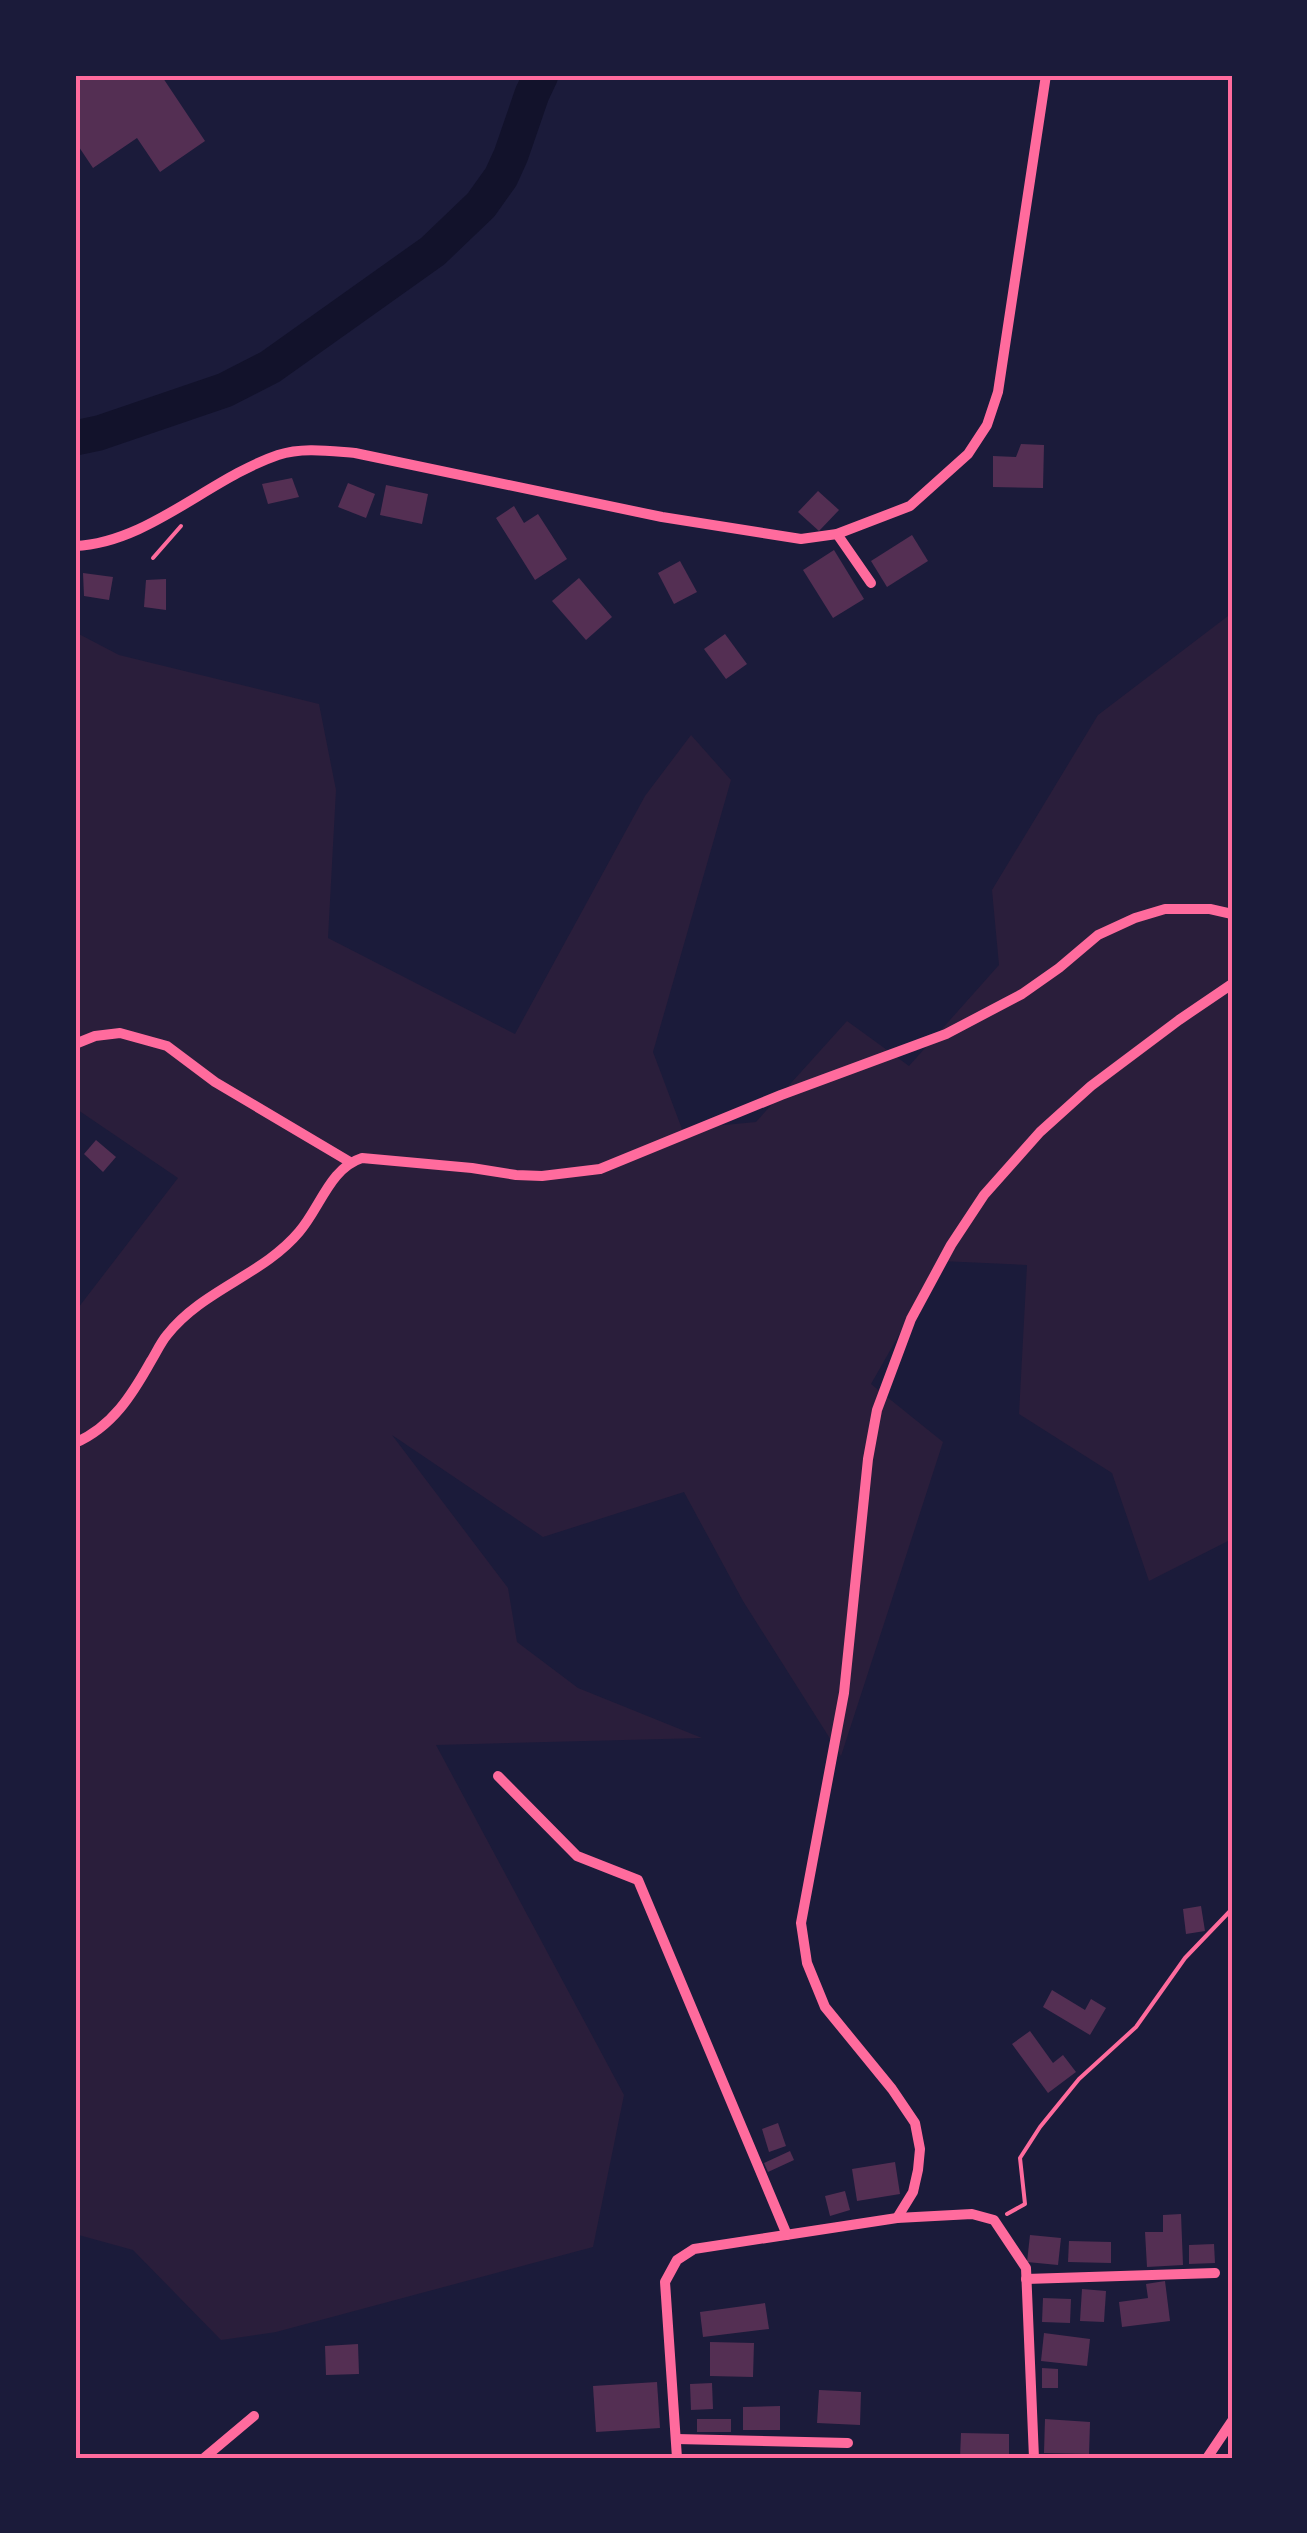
<svg xmlns="http://www.w3.org/2000/svg" width="1307" height="2533" font-family="'Alegreya Sans',sans-serif">
  <style>
    .green { fill: #2a1e3b }
    .lines { fill: none; stroke-linecap: round; stroke-linejoin: round }
    .river { stroke: #12122b; stroke-width: 35 }
    .building { fill: #542f53 }
    .path { stroke: #ff6b9d; stroke-width: 4 }
    .minor { stroke: #ff6b9d; stroke-width: 10 }
    .neatline { fill: none; stroke: #ff6b9d; stroke-width: 4 }
  </style>
  <rect width="100%" height="100%" fill="#1b1b3a"/>
  <path class="green" d="M1232,613V1539L1149,1581L1112,1473L1019,1414L1027,1265L941,1261L871,1384L943,1442L841,1756L743,1601L684,1492L543,1537L392,1435L508,1588L517,1642L578,1688L702,1738L436,1745L624,2095L593,2247L276,2332L221,2340L133,2250L75,2234V1312L178,1178L75,1108V632L119,655L319,704L336,790L328,938L515,1034L645,796L691,735L731,780L653,1052L682,1129L756,1122L847,1021L909,1066L999,965L992,890L1098,715Z"/>
  <g class="lines">
    <path class="river" d="M75,438L99,433L225,390L270,367L433,251L481,205L501,177L511,155L532,94L541,75"/>
  </g>
  <g class="building">
    <path d="M75,75H161L205,141L160,172L137,138L93,168L75,141Z"/>
    <path d="M1021,444L1044,445L1043,488L993,487V456L1016,457Z"/>
    <path d="M292,478L299,497L268,504L262,484Z"/>
    <path d="M348,483L375,494L366,518L338,507Z"/>
    <path d="M386,485L428,494L422,524L380,515Z"/>
    <path d="M818,491L839,510L819,531L798,512Z"/>
    <path d="M514,506L524,523L538,514L567,559L535,580L496,518Z"/>
    <path d="M912,535L928,561L887,587L871,561Z"/>
    <path d="M834,550L864,599L833,618L803,570Z"/>
    <path d="M680,561L697,592L674,604L658,573Z"/>
    <path d="M83,573L113,577L109,600L84,596Z"/>
    <path d="M579,578L612,617L586,640L552,601Z"/>
    <path d="M166,579V610L144,607L146,580Z"/>
    <path d="M725,634L747,664L726,679L704,649Z"/>
    <path d="M96,1140L116,1157L103,1172L84,1154Z"/>
    <path d="M1201,1906L1205,1931L1186,1934L1183,1909Z"/>
    <path d="M1052,1990L1085,2010L1091,1999L1106,2008L1090,2035L1043,2007Z"/>
    <path d="M1030,2031L1053,2063L1063,2055L1076,2072L1048,2093L1012,2044Z"/>
    <path d="M778,2123L786,2146L769,2152L762,2129Z"/>
    <path d="M790,2151L794,2160L768,2172L764,2163Z"/>
    <path d="M895,2162L900,2194L857,2201L852,2169Z"/>
    <path d="M845,2191L850,2210L830,2216L825,2196Z"/>
    <path d="M1181,2214L1183,2265L1147,2267L1145,2232H1163V2215Z"/>
    <path d="M1030,2235L1061,2238L1058,2265L1027,2262Z"/>
    <path d="M1069,2241L1111,2242V2263L1068,2262Z"/>
    <path d="M1214,2244L1215,2263L1189,2264V2245Z"/>
    <path d="M1165,2281L1170,2321L1122,2327L1119,2302L1148,2298L1146,2284Z"/>
    <path d="M1082,2289L1106,2291L1104,2322L1080,2321Z"/>
    <path d="M1043,2298L1071,2299L1070,2323L1042,2322Z"/>
    <path d="M765,2303L769,2329L703,2337L700,2312Z"/>
    <path d="M1044,2333L1090,2339L1087,2366L1041,2361Z"/>
    <path d="M710,2342L754,2343L753,2377L710,2376Z"/>
    <path d="M358,2344L359,2374L326,2375L325,2346Z"/>
    <path d="M1042,2368L1058,2369V2388H1042Z"/>
    <path d="M657,2382L660,2428L596,2432L593,2386Z"/>
    <path d="M712,2383L713,2409L691,2410L690,2384Z"/>
    <path d="M819,2390L861,2392L860,2425L817,2423Z"/>
    <path d="M780,2406V2430H743V2407Z"/>
    <rect x="697" y="2419" width="34" height="13"/>
    <path d="M1045,2419L1090,2422L1089,2454L1044,2453Z"/>
    <path d="M961,2433L1009,2434V2458H960Z"/>
  </g>
  <g class="lines">
    <g class="path">
      <path d="M153,558L181,526"/>
      <path d="M1007,2214L1025,2204L1020,2158L1040,2127L1079,2079L1136,2027L1185,1958L1232,1909"/>
    </g>
    <g class="minor">
      <path d="M837,534L871,583"/>
      <path d="M75,546C148,543 210,478 278,455C303,447 329,451 355,453L662,517L801,539L837,534L910,506L968,454L987,425L998,392L1046,75"/>
      <path d="M75,1044L95,1036L120,1033L167,1046L215,1082L350,1162"/>
      <path d="M75,1443C112,1427 132,1395 151,1361C156,1353 161,1342 167,1335C202,1290 263,1275 299,1232C320,1208 330,1168 362,1158L472,1168L516,1175L542,1176L600,1169L781,1095L946,1034L1022,994L1059,968L1098,935L1135,918L1165,909H1210L1232,914"/>
      <path d="M498,1776L577,1856L638,1880L787,2235"/>
      <path d="M897,2218L913,2192L918,2170L920,2149L915,2123L892,2089L825,2007L807,1963L801,1923L844,1693L868,1459L877,1410L911,1319L951,1245L984,1195L1040,1132L1091,1086L1179,1020L1232,984"/>
      <path d="M1026,2279L1215,2273"/>
      <path d="M676,2439L848,2443"/>
      <path d="M204,2458L254,2416"/>
      <path d="M677,2458L665,2282L677,2260L694,2249L897,2218L972,2214L994,2220L1026,2268L1034,2458"/>
      <path d="M1207,2458L1232,2421"/>
    </g>
  </g>
  <rect width="1307" height="2533" fill="none" stroke="#1b1b3a" stroke-width="155"/>
  <rect x="78" y="78" width="1152" height="2378" class="neatline"/>
</svg>
